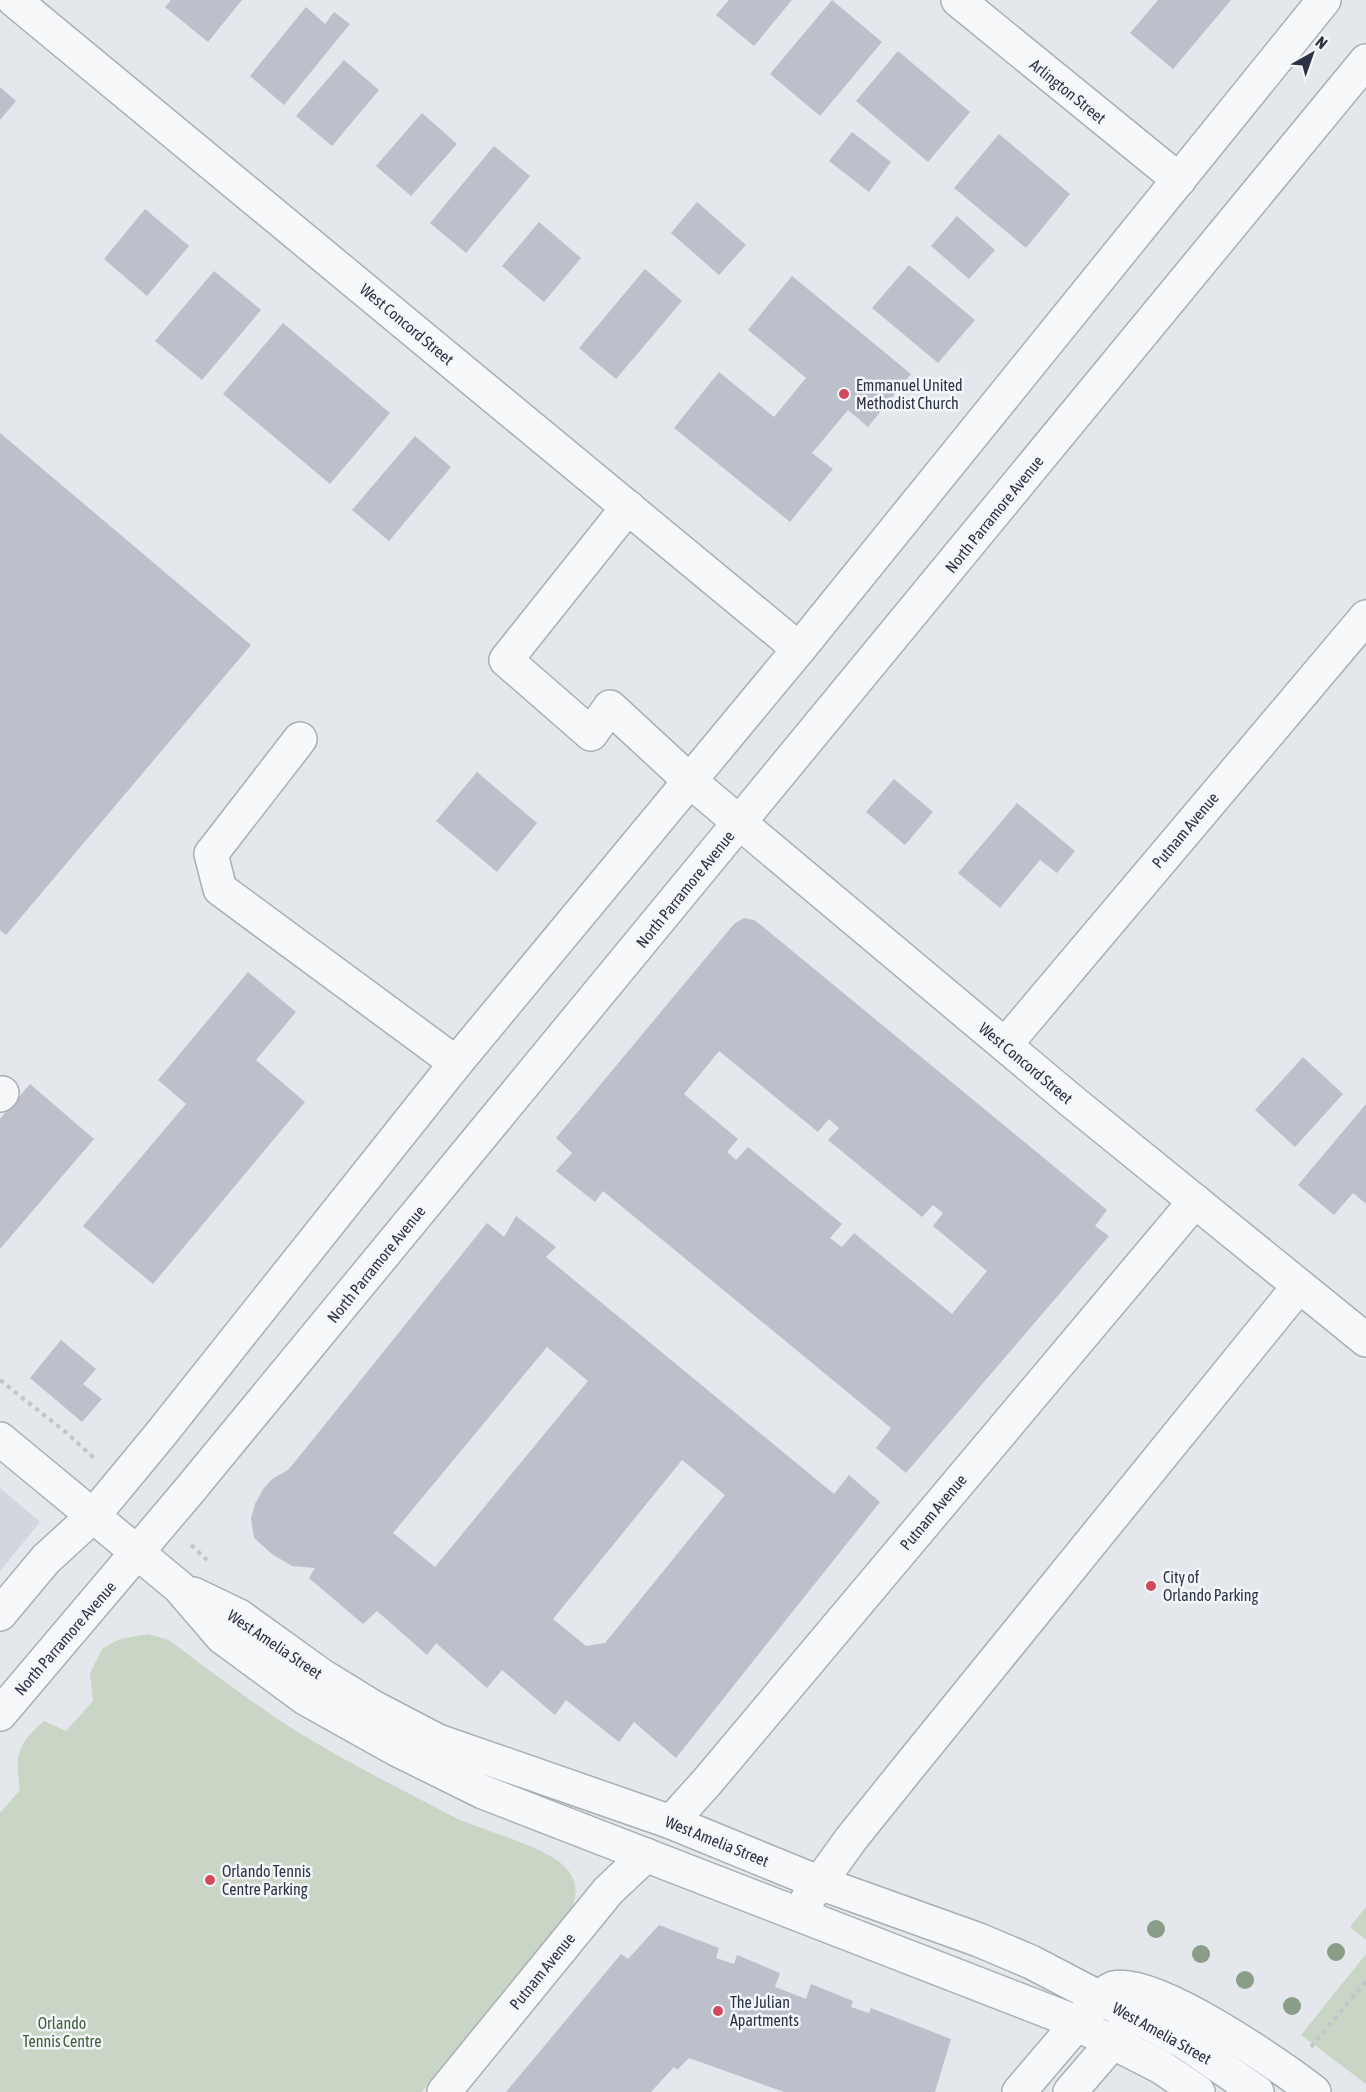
<svg xmlns="http://www.w3.org/2000/svg" width="1366" height="2092" font-family="'Asap Condensed',sans-serif">
  <style>
    .built { fill: #d2d6de }
    .green { fill: #c9d6c5 }
    .building { fill: #bbc0ca; fill-rule: evenodd }
    .lines { fill: none; stroke-linecap: round; stroke-linejoin: round }
    .minor-casing { stroke: #a9aeb7; stroke-width: 36 }
    .path { stroke: #c2c5cb; stroke-width: 4; stroke-dasharray: 4.5 4.5; stroke-linecap: butt }
    .minor { stroke: #f7f8fa; stroke-width: 33 }
    .tree { fill: #899d89 }
    .poi-dot { fill: #d1495b; stroke: #f4f6f9; stroke-width: 2 }
    .labels { text-anchor: middle; dominant-baseline: central; stroke-width: 5; stroke-linejoin: round; paint-order: stroke }
    .street-label { font-size: 16px; fill: #2b3445; stroke: #f4f6f9 }
    .poi-label { font-size: 16px; fill: #2b3445; stroke: #f4f6f9; text-anchor: start }
    .park-label { font-size: 16px; fill: #3f6138; stroke: #f4f6f9 }
  </style>
  <rect width="100%" height="100%" fill="#e4e7ec"/>
  <path class="built" d="M0,1488L40,1522L0,1571Z"/>
  <g class="green">
    <path d="M148,1634L169,1640C204,1667 240,1693 276,1718C332,1755 393,1785 452,1816C481,1831 548,1846 567,1869C582,1887 575,1905 564,1923L422,2092H0V1813L20,1790C15,1754 17,1745 44,1721L66,1731L93,1701L90,1673L102,1649L120,1639Z"/>
    <path d="M1366,1907V1940L1350,1927Z"/>
    <path d="M1366,1954V2084L1301,2035Z"/>
  </g>
  <g class="building">
    <path d="M171,0H242L208,42L165,7Z"/>
    <path d="M729,0H792L754,46L716,15Z"/>
    <path d="M832,0L882,42L820,116L770,74Z"/>
    <path d="M1158,0H1231L1173,69L1130,33Z"/>
    <path d="M306,7L325,24L334,12L350,24L284,105L250,76Z"/>
    <path d="M898,51L970,112L928,162L856,101Z"/>
    <path d="M344,60L379,90L332,146L296,116Z"/>
    <path d="M0,87L16,101L0,120Z"/>
    <path d="M422,113L457,144L411,196L376,166Z"/>
    <path d="M852,132L891,162L869,192L829,161Z"/>
    <path d="M999,134L1070,194L1026,248L954,188Z"/>
    <path d="M494,146L530,176L466,253L430,223Z"/>
    <path d="M697,202L746,245L719,275L671,233Z"/>
    <path d="M145,209L189,246L147,296L104,259Z"/>
    <path d="M957,216L995,250L969,279L931,246Z"/>
    <path d="M539,222L581,258L544,302L502,266Z"/>
    <path d="M909,265L975,320L938,363L872,308Z"/>
    <path d="M645,269L682,301L616,379L579,348Z"/>
    <path d="M214,271L261,310L202,380L155,341Z"/>
    <path d="M792,276L911,374L868,427L848,410L812,453L833,469L790,522L674,428L719,372L774,417L806,378L748,330Z"/>
    <path d="M283,323L390,413L330,484L223,394Z"/>
    <path d="M0,433L251,645L6,935L0,930Z"/>
    <path d="M415,436L451,467L389,541L352,510Z"/>
    <path d="M477,772L537,823L497,872L436,821Z"/>
    <path d="M894,779L933,812L905,845L866,812Z"/>
    <path d="M1017,803L1075,851L1057,873L1040,860L1000,908L958,873Z"/>
    <path d="M744,918L754,920L762,926L1107,1210L1095,1226L1109,1236L906,1473L876,1448L891,1428L603,1191L595,1202L556,1171L572,1153L556,1138L734,924ZM719,1051L818,1132L829,1119L839,1128L828,1140L922,1217L933,1205L943,1213L933,1226L987,1271L952,1314L854,1233L842,1247L830,1238L842,1224L748,1147L736,1160L727,1152L738,1139L684,1094Z"/>
    <path d="M248,972L296,1012L256,1060L305,1102L153,1284L83,1226L186,1104L158,1080Z"/>
    <path d="M1303,1057L1343,1094L1295,1147L1255,1110Z"/>
    <path d="M30,1084L94,1139L0,1249V1119Z"/>
    <path d="M1366,1104V1204L1353,1193L1334,1215L1298,1185Z"/>
    <path d="M516,1216L556,1247L546,1257L834,1494L849,1475L880,1502L676,1758L634,1722L619,1742L566,1700L555,1715L502,1670L487,1688L436,1643L427,1655L377,1611L363,1624L309,1578L315,1568L292,1566L272,1554L254,1538L251,1518L255,1504L264,1488L272,1479L288,1470L298,1458L487,1223L504,1237ZM547,1347L588,1381L435,1567L393,1533ZM682,1460L725,1495L605,1643L586,1646L553,1619Z"/>
    <path d="M61,1340L96,1369L83,1384L102,1399L82,1422L30,1378Z"/>
    <path d="M659,1925L719,1948L716,1958L734,1964L737,1955L780,1973L775,1987L806,1999L811,1984L853,2001L851,2007L869,2013L871,2008L951,2039L935,2092H784L689,2058L677,2070L674,2067L651,2092H506L621,1954L628,1959Z"/>
  </g>
  <g class="lines">
    <g class="minor-casing">
      <g id="minor">
        <path d="M14,0L799,649"/>
        <path d="M958,0L1179,180"/>
        <path d="M628,507L506,660L591,734L610,707L690,781L740,823L1074,1103L1366,1340"/>
        <path d="M300,739L211,854L220,889L456,1063"/>
        <path d="M1005,1045L1366,617"/>
        <path d="M0,1095L2,1093"/>
        <path d="M0,1439L179,1587L222,1637L305,1698L398,1750L483,1792L1063,2017L1161,2067L1198,2092"/>
        <path d="M193,1594L239,1616L321,1675L373,1707L438,1741L671,1822L820,1883L979,1940L1031,1962L1184,2042L1257,2092"/>
        <path d="M0,1614L46,1559L93,1516L160,1435L456,1063L799,649L1324,0"/>
        <path d="M0,1714L188,1492L1366,61"/>
        <path d="M671,1822L707,1782L1195,1201"/>
        <path d="M807,1900L851,1839L908,1768L1299,1286"/>
        <path d="M444,2092L608,1891L646,1855"/>
        <path d="M1019,2092L1099,1998C1103,1995 1109,1989 1114,1988C1154,1978 1281,2066 1314,2092"/>
        <path d="M1070,2092L1125,2028"/>
      </g>
    </g>
    <g class="path">
      <path d="M0,1380L68,1434L96,1460"/>
      <path d="M191,1545L207,1560"/>
      <path d="M1311,2047L1366,1981"/>
    </g>
    <use href="#minor" class="minor"/>
  </g>
  <g class="tree">
    <circle cx="1156" cy="1929" r="9"/>
    <circle cx="1336" cy="1952" r="9"/>
    <circle cx="1201" cy="1954" r="9"/>
    <circle cx="1245" cy="1980" r="9"/>
    <circle cx="1292" cy="2006" r="9"/>
  </g>
  <g class="poi-dot">
    <circle cx="844" cy="394" r="6"/>
    <circle cx="1151" cy="1586" r="6"/>
    <circle cx="210" cy="1880" r="6"/>
    <circle cx="718" cy="2011" r="6"/>
  </g>
  <g class="labels">
    <g class="street-label">
      <text transform="translate(1068 91) rotate(39)">Arlington Street</text>
      <text transform="translate(407 324) rotate(40)">West Concord Street</text>
      <text transform="translate(994 514) rotate(-51)">North Parramore Avenue</text>
      <text transform="translate(1185 830) rotate(-50)">Putnam Avenue</text>
      <text transform="translate(685 889) rotate(-51)">North Parramore Avenue</text>
      <text transform="translate(1026 1063) rotate(40)">West Concord Street</text>
      <text transform="translate(376 1264) rotate(-51)">North Parramore Avenue</text>
      <text transform="translate(933 1512) rotate(-50)">Putnam Avenue</text>
      <text transform="translate(65 1638) rotate(-49)">North Parramore Avenue</text>
      <text transform="translate(275 1644) rotate(34)">West Amelia Street</text>
      <text transform="translate(717 1841) rotate(22)">West Amelia Street</text>
      <text transform="translate(542 1971) rotate(-51)">Putnam Avenue</text>
      <text transform="translate(1162 2033) rotate(29)">West Amelia Street</text>
    </g>
    <g class="poi-label">
      <text x="856" y="385">Emmanuel United<tspan x="856" dy="18">Methodist Church</tspan></text>
      <text x="1163" y="1577">City of<tspan x="1163" dy="18">Orlando Parking</tspan></text>
      <text x="222" y="1871">Orlando Tennis<tspan x="222" dy="18">Centre Parking</tspan></text>
      <text x="730" y="2002">The Julian<tspan x="730" dy="18">Apartments</tspan></text>
    </g>
    <g class="park-label">
      <text x="62" y="2023">Orlando<tspan x="62" dy="18">Tennis Centre</tspan></text>
    </g>
  </g>
  <g transform="translate(1312 54) rotate(40)" stroke="#f4f6f9" stroke-width="4.5" paint-order="stroke">
  <path d="M0-4.5L10 22L0 15L-10 22Z" fill="#2b3445"/>
  <text y="-9" font-size="16" font-weight="bold" text-anchor="middle" fill="#2b3445">N</text>
  </g>
</svg>
